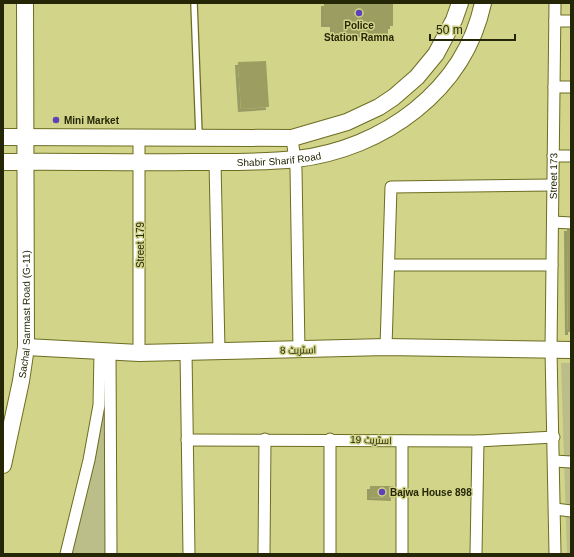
<svg xmlns="http://www.w3.org/2000/svg" width="574" height="557" font-family="Arial,Cairo,sans-serif">
  <style>
    .green { fill: #bbbe88 }
    .building { fill: #9b9e61; filter: url(#shadow) }
    .lines { fill: none; stroke-linecap: round; stroke-linejoin: round }
    .lane-casing { stroke: #6c6d21; stroke-width: 8 }
    .street-casing { stroke: #6c6d21; stroke-width: 13 }
    .secondary-casing { stroke: #6c6d21; stroke-width: 18 }
    .lane { stroke: #fff; stroke-width: 5.5 }
    .street { stroke: #fff; stroke-width: 11 }
    .secondary { stroke: #fff; stroke-width: 16 }
    .poi-dot { fill: #6040b8; stroke: #d1d489; stroke-width: 1.5 }
    .labels { text-anchor: middle; dominant-baseline: central; stroke-width: 3; stroke-linejoin: round; paint-order: stroke }
    .poi-label { font-size: 10px; font-weight: bold; fill: #252606; stroke: #d1d489; text-anchor: start }
    .street-label { font-size: 10px; fill: #252606; stroke: #d1d489 }
  </style>
  <defs>
    <filter id="shadow"><feDropShadow dx="-3" dy="3" stdDeviation="0" flood-color="#0004"/></filter>
  </defs>
  <rect width="100%" height="100%" fill="#d1d489"/>
  <g class="green">
    <path d="M108,354L109,554H68Z"/>
    <path d="M561,363H571V554H567Z"/>
  </g>
  <g class="building">
    <path d="M324,3H393V26H388V34L333,35V24H324Z"/>
    <path d="M266,61L269,107L241,109L238,62Z"/>
    <path d="M567,228H571V332H568Z"/>
    <path d="M370,486H393L394,498L370,497Z"/>
  </g>
  <g class="lines">
    <g class="lane-casing">
      <path id="lane" d="M194,3L199,135"/>
    </g>
    <g class="street-casing">
      <g id="street">
        <path d="M555,21H571"/>
        <path d="M554,87H571"/>
        <path d="M292,138L296,169L299,350"/>
        <path d="M553,156H571"/>
        <path d="M215,162L219,350"/>
        <path d="M553,222L571,223"/>
        <path d="M389,265H552"/>
        <path d="M386,347L391,187L553,185"/>
        <path d="M110,352L111,554"/>
        <path d="M186,352L189,554"/>
        <path d="M139,353V137"/>
        <path d="M187,440L478,441L554,437"/>
        <path d="M402,441V554"/>
        <path d="M554,461L571,462"/>
        <path d="M555,509L571,511"/>
        <path d="M66,554L89,460L99,405L100,352"/>
        <path d="M264,554L265,439"/>
        <path d="M330,554V439"/>
        <path d="M476,554L478,441"/>
        <path id="s1" d="M555,554L551,350L555,3"/>
      </g>
    </g>
    <g class="secondary-casing">
      <g id="secondary">
        <path d="M3,137L292,138L347,122L379,107L394,97L417,77L436,54L454,20L460,3"/>
        <path id="s2" d="M3,162C65,161 128,163 190,162C225,162 261,163 296,159C383,149 464,91 483,3"/>
        <path d="M26,347L139,353L386,347L571,350"/>
        <path id="s3" d="M3,465L21,381L26,347L25,3"/>
      </g>
    </g>
    <use href="#lane" class="lane"/>
    <use href="#street" class="street"/>
    <use href="#secondary" class="secondary"/>
  </g>
  <g class="poi-dot">
    <circle cx="359" cy="13" r="4"/>
    <circle cx="56" cy="120" r="4"/>
    <circle cx="382" cy="492" r="4"/>
  </g>
  <g class="labels">
    <g class="poi-label">
      <text x="359" y="25" text-anchor="middle">Police<tspan x="359" dy="12">Station Ramna</tspan></text>
      <text x="64" y="120">Mini Market</text>
      <text x="390" y="492">Bajwa House 898</text>
    </g>
    <g class="street-label">
      <text stroke="none"><textPath href="#s2" startOffset="276">Shabir Sharif Road</textPath></text>
      <text stroke="none"><textPath href="#s1" startOffset="378">Street 173</textPath></text>
      <text transform="translate(140 245) rotate(-90)">Street 179</text>
      <text stroke="none"><textPath href="#s3" startOffset="153">Sachal Sarmast Road (G-11)</textPath></text>
      <text transform="translate(298 350) rotate(-1)">اسٹریٹ 8</text>
      <text transform="translate(371 440) rotate(2)">اسٹریٹ 19</text>
    </g>
  </g>
  <rect width="574" height="557" fill="none" stroke="#252606" stroke-width="8"/>
  <path d="M430 34v6h85v-6" fill="none" stroke="#252606" stroke-width="2"/>
  <text x="436" y="34" font-size="12" fill="#252606" stroke="#d1d489" stroke-width="3" paint-order="stroke">50 m</text>
</svg>
